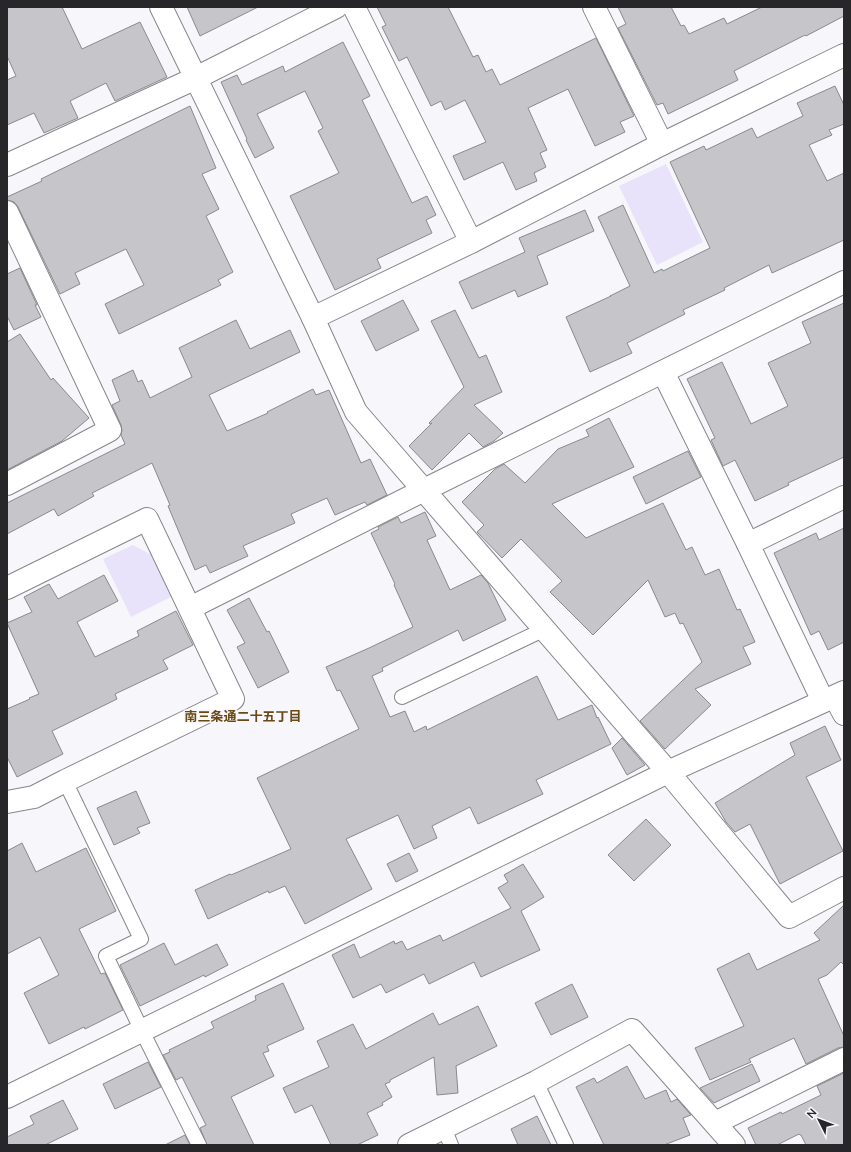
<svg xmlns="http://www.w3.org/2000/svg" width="851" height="1152" font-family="Mulish,'Noto Sans JP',sans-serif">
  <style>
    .green { fill: #e8e3fb }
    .building { fill: #c6c5ca; stroke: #8a898d }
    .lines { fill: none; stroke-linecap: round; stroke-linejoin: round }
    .service-casing { stroke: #87868a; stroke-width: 16 }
    .minor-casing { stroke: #87868a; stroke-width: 24 }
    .service { stroke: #fff; stroke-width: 14 }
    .minor { stroke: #fff; stroke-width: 22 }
    .labels { text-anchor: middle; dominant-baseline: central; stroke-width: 3; stroke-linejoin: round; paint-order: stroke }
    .neighbourhood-label { font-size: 13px; font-weight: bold; fill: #694913; stroke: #f7f7fb }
  </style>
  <rect width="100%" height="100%" fill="#f7f7fb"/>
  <g class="green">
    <path d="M666,164L703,242L657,265L619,186Z"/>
    <path d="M133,545L152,555L171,597L131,617L103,559Z"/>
  </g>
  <g class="building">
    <path d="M7,7H62L82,49L140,22L167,77L115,101L106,83L70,101L78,118L44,133L34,113L7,125V80L16,76L7,56Z"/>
    <path d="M187,7H258L200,36Z"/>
    <path d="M377,7H448L473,57L478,55L486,72L492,69L500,85L596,38L634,116L620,122L625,132L595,146L568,89L528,108L547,150L540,153L546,167L534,173L537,181L516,190L503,162L464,180L453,156L486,142L465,100L445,110L441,101L431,106L407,57L399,61L382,27L386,25Z"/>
    <path d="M618,7H671L681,26L684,25L689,34L724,18L727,24L762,7H844V16L806,36L805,35L734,71L738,80L668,114L663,103L657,105L618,28L626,24Z"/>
    <path d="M343,42L370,96L362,100L412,203L427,196L436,215L426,220L432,233L377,259L381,268L335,290L290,196L339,173L318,131L323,128L305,91L257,114L274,148L255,158L246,140L247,139L221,82L237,75L242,85L283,66L285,72Z"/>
    <path d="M835,86L844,105V124L829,130L832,135L809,145L827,181L844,173V240L772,273L769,265L724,288L725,290L683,310L685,314L627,343L632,353L590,372L566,317L611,296H610L630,286L598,217L623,205L654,273L662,269L663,271L710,248L670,162L704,146L706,150L752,128L757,138L803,116L797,103Z"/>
    <path d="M190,106L216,168L202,174L219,209L206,216L233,272L218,280L221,285L119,334L105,304L144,285L126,249L75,273L80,284L60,294L18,207L14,202L7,200V197L42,181L41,179Z"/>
    <path d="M585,210L594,231L537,256L548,284L518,297L515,290L472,309L459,282L525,252L519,238Z"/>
    <path d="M20,268L37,305H35L41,317L14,330L7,316V274Z"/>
    <path d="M403,300L419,330L376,351L361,321Z"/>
    <path d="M844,303V457L788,483L789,485L755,501L735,460L723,466L711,440L715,438L687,379L722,362L751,424L788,406L768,363L811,343L802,322Z"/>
    <path d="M455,310L479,358L486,355L502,392L474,405L503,433L494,441L483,447L469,433L432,470L409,446L432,423L430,424L429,423L464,387L431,321Z"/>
    <path d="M236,320L250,349L290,330L300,352L209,395L227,431L268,413L267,412L313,389L316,395L329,390L361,463L370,459L387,495L367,505L365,502L335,515L327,498L291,514L295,523L243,546L248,556L210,573L206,565L195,570L168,506L170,505L152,463L92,493L94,496L58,516L54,509L7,534V503L125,444L121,435L122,430L121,425L112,405L120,401L112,380L133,370L138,382L142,380L150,398L192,377L179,348Z"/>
    <path d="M20,334L51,380L53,378L89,418L62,441L7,470V342Z"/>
    <path d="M609,418L634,467L552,504L586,538L663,503L686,550L692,547L705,575L719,569L737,610L740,609L755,642L743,647L751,664L695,689L711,705L665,749L640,721L702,662L683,623L680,624L675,613L665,617L648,580L593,635L550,592L562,581L521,539L502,558L477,532L484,525L462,502L495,469L504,464L525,483L558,449L589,436L586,430Z"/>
    <path d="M688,451L701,477L646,504L633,477Z"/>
    <path d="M425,512L436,536L427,540L450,590L481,575L488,583L506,620L463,641L458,630L382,668L383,671L372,676L390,717L405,711L414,732L426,726L427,730L537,676L558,720L592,705L597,718L598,717L611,744L536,780L543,794L478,824L470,807L432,826L437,838L414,849L398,815L346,839L372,889L305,924L285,886L269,893L268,891L208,919L195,890L230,874L231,875L291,849L257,778L359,729L340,690L337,691L326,667L369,648L413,627L394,585L395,584L371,533L379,529L378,527L398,517L401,523Z"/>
    <path d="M844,528V642L828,650L819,631L811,635L774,553L816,533L819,540Z"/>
    <path d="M104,575L118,601L77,622L95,657L139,636L137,631L176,611L193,645L163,660L168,669L115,694L117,699L52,731L63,754L17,777L7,757V709L30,699L29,698L39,694L7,623L32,612L24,597L49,584L58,599Z"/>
    <path d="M249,598L267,632L269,631L289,672L258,688L237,647L245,643L227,610Z"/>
    <path d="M825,726L841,760L806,777L843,851L780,884L750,824L735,832L726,822L715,803L795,755L790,743Z"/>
    <path d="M622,738L645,765L627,775L612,748Z"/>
    <path d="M136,791L150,823L137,828L140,833L114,845L97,808Z"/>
    <path d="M646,819L671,845L634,881L608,855Z"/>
    <path d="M22,843L36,872L86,848L116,911L79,929L101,974L105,973L123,1010L85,1029L84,1027L49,1044L24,993L59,975L40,937L7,954V851Z"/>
    <path d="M409,853L418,871L396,882L387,864Z"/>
    <path d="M523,864L544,897L521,911L540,950L481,977L474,962L429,984L424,974L386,993L381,984L353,998L332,955L354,944L360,958L394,941L395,944L402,941L407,950L440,935L443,941L511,908L498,888L508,882L504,875Z"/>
    <path d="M844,905V965L841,962L827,975L818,979L844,1036V1047L838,1048L806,1064L794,1038L749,1059L751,1062L710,1080L695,1048L744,1026L717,969L749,953L757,970L820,940L814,933Z"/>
    <path d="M164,943L175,965L217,944L228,965L205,977L204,975L140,1006L120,965Z"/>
    <path d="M283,983L304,1029L267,1046L269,1051L263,1053L274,1076L231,1097L254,1145H207L200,1128L206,1125L182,1077L176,1080L163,1055L170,1052L169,1050L214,1028L211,1022L256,1000L255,996Z"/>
    <path d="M572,984L588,1017L551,1035L535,1003Z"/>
    <path d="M478,1006L497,1046L456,1066L458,1093L437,1095L434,1057L390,1080V1082L385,1084L392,1097L382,1103L383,1105L367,1113L378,1135L357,1145H331L312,1105L295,1113L283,1088L329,1067L317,1041L353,1024L366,1049L433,1013L439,1025Z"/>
    <path d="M148,1062L161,1087L115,1109L103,1084Z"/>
    <path d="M752,1064L760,1081L714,1103L700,1088Z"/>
    <path d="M627,1066L645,1099L666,1090L671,1102L677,1099L691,1115L683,1118L690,1135L664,1145H604L576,1087L594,1078L597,1083Z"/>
    <path d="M844,1073V1145H806L801,1135H800L799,1134L777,1145H756L748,1128L781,1112L782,1114L821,1095L817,1086Z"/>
    <path d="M63,1100L78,1129L45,1145H7V1137L34,1124L30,1116Z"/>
    <path d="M537,1116L551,1145H518L511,1129Z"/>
    <path d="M185,1135L190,1145H165Z"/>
  </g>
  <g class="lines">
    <g class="service-casing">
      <g id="service">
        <path d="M402,697L545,629"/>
        <path d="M65,781L141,939L106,956L142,1031L199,1145"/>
        <path d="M536,1082L566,1145"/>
        <path d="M444,1128L451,1145"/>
      </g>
    </g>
    <g class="minor-casing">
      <g id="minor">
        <path d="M161,7L313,318L356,412L668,772L789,917L844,888"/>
        <path d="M354,7L471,242"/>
        <path d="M594,7L662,144"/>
        <path d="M7,165L196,78L336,7"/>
        <path d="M7,212L110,430L7,484"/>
        <path d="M313,318L471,242L662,144L844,55"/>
        <path d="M663,372L748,544L823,701"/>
        <path d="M748,544L844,497"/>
        <path d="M7,588L147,519L233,699L65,781L34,797L7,802"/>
        <path d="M190,608L424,490L844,282"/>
        <path d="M835,697L844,714"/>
        <path d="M7,1097L668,772L844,692"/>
        <path d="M715,1123L844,1059"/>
        <path d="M409,1145L536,1082L632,1030L734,1145"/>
      </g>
    </g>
    <use href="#service" class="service"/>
    <use href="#minor" class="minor"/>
  </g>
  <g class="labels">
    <g class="neighbourhood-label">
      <text x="243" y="716">南三条通二十五丁目</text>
    </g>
  </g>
  <rect width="851" height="1152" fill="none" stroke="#272628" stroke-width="16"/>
  <g transform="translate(819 1120) rotate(312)" stroke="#f7f7fb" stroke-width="3" paint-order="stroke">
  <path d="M0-3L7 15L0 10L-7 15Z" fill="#272628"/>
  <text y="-6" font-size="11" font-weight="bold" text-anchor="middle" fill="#272628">N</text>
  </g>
</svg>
